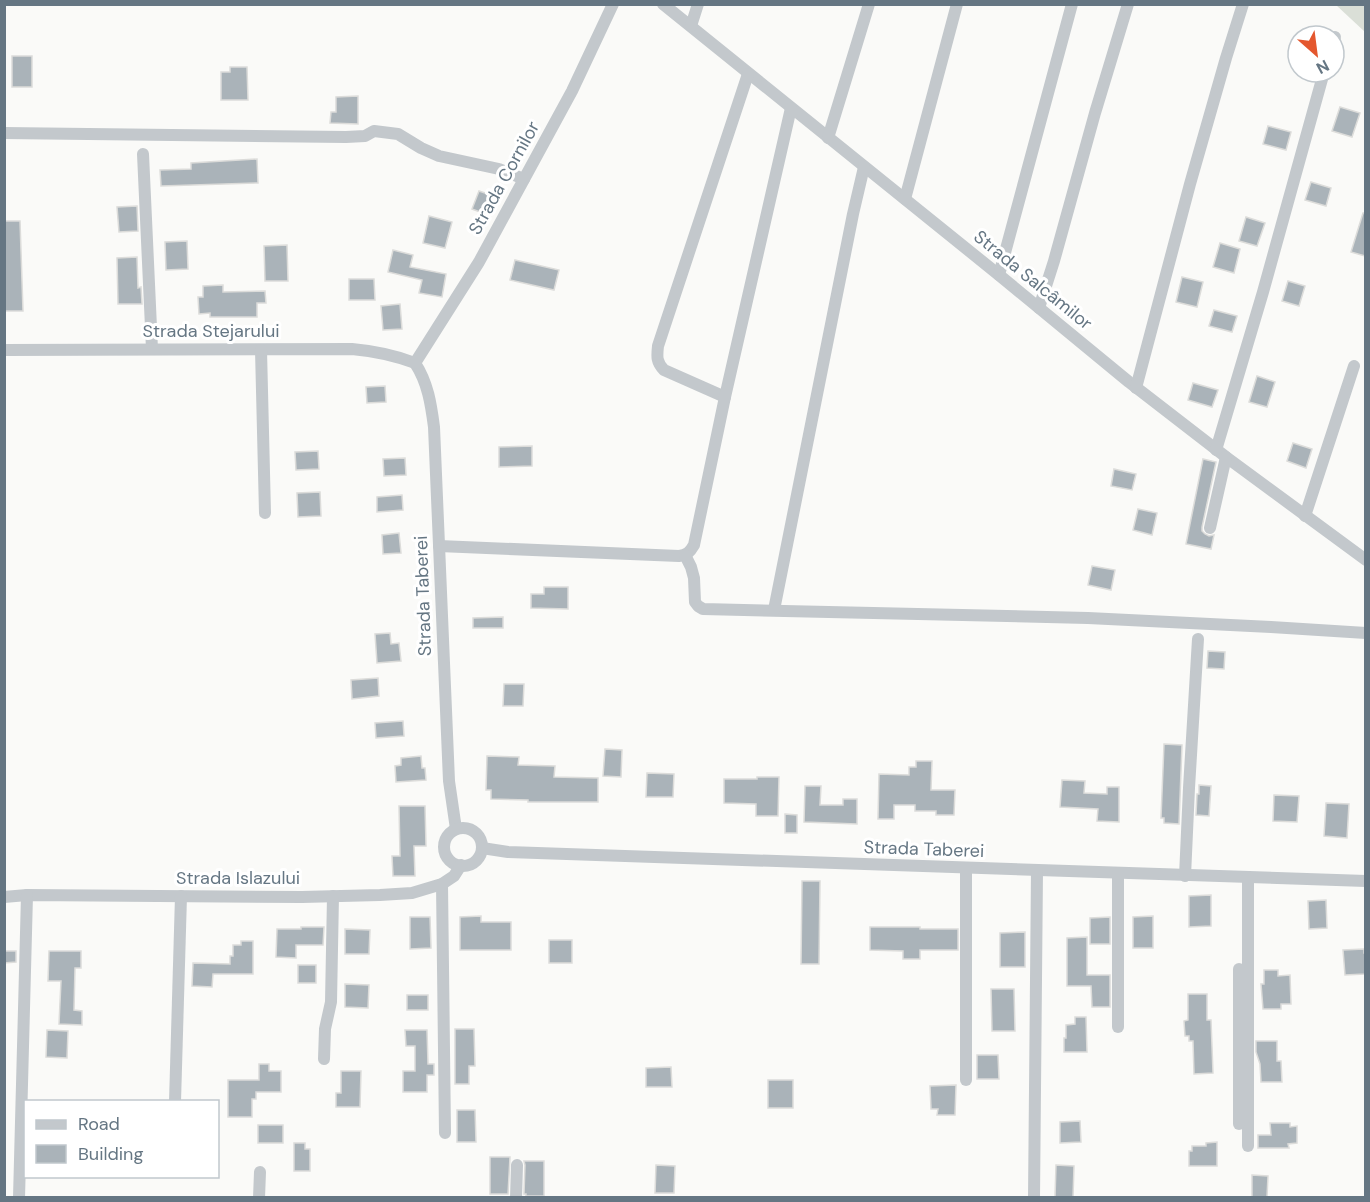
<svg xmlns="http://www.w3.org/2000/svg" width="1370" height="1202" font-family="'DM Sans',sans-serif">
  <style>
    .green { fill: #dadfd7 }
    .building { fill: #aab3b9; stroke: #dcdcda; stroke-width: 1.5 }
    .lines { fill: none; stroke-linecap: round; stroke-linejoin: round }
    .minor { stroke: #c3c8cc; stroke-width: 12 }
    .labels { text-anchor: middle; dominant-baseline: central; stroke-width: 6; stroke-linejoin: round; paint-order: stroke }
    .street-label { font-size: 18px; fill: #657683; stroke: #fff }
  </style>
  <rect width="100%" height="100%" fill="#fafaf8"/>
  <path class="green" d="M1336,5H1365V32Z"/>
  <g class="building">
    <rect x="12" y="56" width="20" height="31"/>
    <path d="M230,67H247L248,100H221V72H230Z"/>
    <path d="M358,96V124L330,123L331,112H336V97Z"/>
    <path d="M1340,107L1360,113L1352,137L1332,131Z"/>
    <path d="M1268,126L1291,132L1286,150L1263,144Z"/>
    <path d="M257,159L258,183L161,186L160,170L191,169V163Z"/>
    <path d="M1311,182L1331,188L1326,206L1305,200Z"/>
    <path d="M479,191L494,196L488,215L472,209Z"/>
    <path d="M137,206L138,231L119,232L117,207Z"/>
    <path d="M1363,213H1365V256L1351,252Z"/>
    <path d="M429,216L452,222L445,248L423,243Z"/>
    <path d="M1246,217L1265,223L1257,246L1239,241Z"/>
    <path d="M4,221H20L23,311H5Z"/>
    <path d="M187,241L188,269L166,270L165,242Z"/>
    <path d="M1220,243L1240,249L1234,273L1213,267Z"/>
    <path d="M287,245L288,281H265L264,246Z"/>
    <path d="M393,250L413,255L410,267L446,274L442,297L419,293L422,280L388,272Z"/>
    <path d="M137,257L138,288L141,287L142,304H118L117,258Z"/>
    <path d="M515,260L559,270L554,290L510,280Z"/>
    <path d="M1182,277L1203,282L1197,307L1176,302Z"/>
    <path d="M349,279H374L375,300H349Z"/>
    <path d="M1288,281L1305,286L1299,306L1282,301Z"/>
    <path d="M223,285V292L265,291L266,303H257V317H210V313L199,314L198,297H203V286Z"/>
    <path d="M400,304L402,329L383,330L381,306Z"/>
    <path d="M1214,310L1237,316L1232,332L1209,326Z"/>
    <path d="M1257,376L1275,382L1267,407L1249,402Z"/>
    <path d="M1193,383L1218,390L1212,407L1188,400Z"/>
    <path d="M385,386L386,402L367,403L366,387Z"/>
    <path d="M1293,443L1312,449L1306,468L1287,461Z"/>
    <path d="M532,446V466L499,467V447Z"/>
    <path d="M318,451L319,469L296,470L295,452Z"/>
    <path d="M405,458L406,475L384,476L383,459Z"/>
    <path d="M1203,459L1216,462L1202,527V531L1205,534L1209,536L1214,535L1211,549L1186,544Z"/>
    <path d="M1114,469L1136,474L1132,490L1111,486Z"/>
    <path d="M320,492L321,516L298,517L297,493Z"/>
    <path d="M402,495L403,510L377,512V497Z"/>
    <path d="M1138,509L1157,513L1152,535L1133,530Z"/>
    <path d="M399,533L401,553L383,554L382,535Z"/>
    <path d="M1092,566L1115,570L1111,590L1088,585Z"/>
    <path d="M544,587H568V609L531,608V594H544Z"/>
    <path d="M503,617V628H473V618Z"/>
    <path d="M390,633L391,644L399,643L401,661L377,663L375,634Z"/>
    <path d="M1208,651L1225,652L1224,669L1207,668Z"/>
    <path d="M378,678L379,696L352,699L351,680Z"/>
    <path d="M504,684H524L523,706H503Z"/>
    <path d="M403,721L404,736L376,738L375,723Z"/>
    <path d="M1164,744L1182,745L1179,824L1164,823V818H1161Z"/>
    <path d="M605,749L622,750L621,777L603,776Z"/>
    <path d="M421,756L422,768H425L426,780L396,782L395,766L401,765V758Z"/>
    <path d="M487,756L519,757L518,765L555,766L554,777L598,778V802H528V800L491,799V790H486Z"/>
    <path d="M916,761H932L931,790H955L954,815H936V811H915V805H894V819H878L879,774L909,775V767H916Z"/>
    <path d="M647,773L674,774L673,797H646Z"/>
    <path d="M757,777H779L778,816H756V804L724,803V779H757Z"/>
    <path d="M1062,780L1085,781L1084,793L1107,794V787H1119V822L1097,821L1098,809L1060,807Z"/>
    <path d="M1199,785L1211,786L1209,816L1196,815L1197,794H1199Z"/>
    <path d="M805,786H821L820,805H843V799H857V824L804,822Z"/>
    <path d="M1274,795L1299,796L1297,822L1273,821Z"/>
    <path d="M1326,803L1349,804L1347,838L1324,836Z"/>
    <path d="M399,806H425L426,846H414L415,876H393L392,856H400Z"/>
    <path d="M785,814L797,815V833H785Z"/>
    <path d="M802,881H820L819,964H801Z"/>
    <path d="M1211,895V926L1189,927V896Z"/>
    <path d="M1326,900L1327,928L1309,929L1308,901Z"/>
    <path d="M481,916V922H511V950H460V917Z"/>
    <path d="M1153,916V948H1133V917Z"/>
    <path d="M410,917H430L431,948L410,949Z"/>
    <path d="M1110,917V944H1090V918Z"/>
    <path d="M301,927H324L323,945H296V958L276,957L277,929H301Z"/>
    <path d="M870,927H920V929H958V950H920V959H903V951L870,950Z"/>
    <path d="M345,929L370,930L369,954H345Z"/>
    <path d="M1025,932V967H1000V933Z"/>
    <path d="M1087,937V975H1110V1007H1092L1091,986H1067V938Z"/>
    <rect x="549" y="940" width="23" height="23"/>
    <path d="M241,941H253V974H213L212,987L192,986L193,963L230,964V956H233V945H241Z"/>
    <path d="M1364,949V953H1365V974L1345,975L1343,950Z"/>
    <path d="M4,951H16V962L4,963Z"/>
    <path d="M49,951H81V968H75L74,1010L82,1011V1025L59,1024L61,981H48Z"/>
    <rect x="298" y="965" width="18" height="18"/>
    <path d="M1264,970H1278V976L1290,975L1291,1004H1281V1009H1263L1261,984H1264Z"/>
    <path d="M345,984L369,985L368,1008L345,1007Z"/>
    <path d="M991,989H1014L1015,1031H992Z"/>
    <path d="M1188,994H1207V1020H1211L1213,1073L1194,1074L1193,1041H1189V1036H1185L1184,1021L1188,1020Z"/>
    <rect x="407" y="995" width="21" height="15"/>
    <path d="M1075,1017H1086L1087,1052H1064V1038H1066V1025L1075,1024Z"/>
    <path d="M455,1029H474L475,1066H469V1084H455Z"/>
    <path d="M47,1030L68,1031L67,1058L46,1057Z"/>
    <path d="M405,1030H427L428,1064H434V1075H427V1092H403V1071H415V1046H406Z"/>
    <path d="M1256,1041H1277V1061H1281L1282,1082H1261L1260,1064L1256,1052Z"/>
    <path d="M977,1055H998L999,1079H977Z"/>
    <path d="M259,1064H269V1071H281V1092H256V1099H252V1117H228V1080H259Z"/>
    <path d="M671,1067L672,1087H646V1068Z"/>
    <path d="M341,1071H361L360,1107H336V1093H341Z"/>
    <rect x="768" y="1080" width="25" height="28"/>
    <path d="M956,1085L955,1115H937L938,1109H931L930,1086Z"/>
    <path d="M457,1110H475L476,1142H457Z"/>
    <path d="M1080,1121L1081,1142L1060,1143V1122Z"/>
    <path d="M1270,1123H1290V1127L1297,1126V1143L1288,1144L1289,1148H1258V1135H1271Z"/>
    <rect x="258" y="1125" width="25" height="18"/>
    <path d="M1217,1142V1166H1189V1151H1192V1146H1206V1143Z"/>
    <path d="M294,1143H305V1149H310V1171H294Z"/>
    <path d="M490,1157H510L508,1194H490Z"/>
    <path d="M524,1161H544V1196H526V1194H524L525,1165Z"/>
    <path d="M656,1165L675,1166L674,1193H655Z"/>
    <path d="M1056,1165L1074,1166L1073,1197H1055Z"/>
    <path d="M1252,1175L1268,1176L1267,1197H1252Z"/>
  </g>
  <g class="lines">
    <g class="minor">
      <path d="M663,4L999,275L1129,382L1226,457L1366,560"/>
      <path d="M691,26L698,4"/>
      <path d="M1334,41L1335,37"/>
      <path d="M4,133L346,137L365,136L374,131L398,134L421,148L439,156L499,169L524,179"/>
      <path d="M828,138L869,4"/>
      <path d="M143,154L152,349"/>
      <path d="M905,199L957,4"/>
      <path d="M999,275L1072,4"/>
      <path d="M1039,308L1054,261L1095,113L1128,4"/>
      <path d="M4,350L352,349C374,351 394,355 415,363"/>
      <path d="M261,350L265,513"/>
      <path d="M415,363C428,383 431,404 434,427L449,781L456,829"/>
      <path d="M415,363L479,262L572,91L613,4"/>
      <path d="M1136,388L1190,184L1226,58L1243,4"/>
      <path d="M725,397L664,370C656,362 657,356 658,346L748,74"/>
      <path d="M1216,450L1263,292L1324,72"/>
      <path d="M1305,516L1354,366"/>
      <path d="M1210,528L1226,457"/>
      <path d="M439,546L679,556C687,555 690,552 694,545L725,397L791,108"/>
      <path d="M685,555L691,567L694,578L695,602L698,606L703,609L1088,618L1271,627L1366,633"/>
      <path d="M774,610L853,214L864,167"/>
      <circle cx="463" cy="847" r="19"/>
      <path d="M482,848L508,852L1366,881"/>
      <path d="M1185,876L1189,788L1198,639"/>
      <path d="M1248,877V1146"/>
      <path d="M442,884L445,1133"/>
      <path d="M4,897L27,895L302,897L380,895L412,893L442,884L454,876L461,865"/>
      <path d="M1118,1027V873"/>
      <path d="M324,1059L325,1029L331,1002L333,896"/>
      <path d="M966,1080V868"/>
      <path d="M175,1102L181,896"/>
      <path d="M1239,1124V969"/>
      <path d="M19,1198L27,895"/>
      <path d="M259,1198L260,1172"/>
      <path d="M516,1198L517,1165"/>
      <path d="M1034,1198L1037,871"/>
    </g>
  </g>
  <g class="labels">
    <g class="street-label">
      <text transform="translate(504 178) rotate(-61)">Strada Cornilor</text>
      <text transform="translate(1033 280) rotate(39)">Strada Salcâmilor</text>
      <text x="211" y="331">Strada Stejarului</text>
      <text transform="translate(423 596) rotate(-92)">Strada Taberei</text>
      <text transform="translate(924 849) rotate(2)">Strada Taberei</text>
      <text x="238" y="878">Strada Islazului</text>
    </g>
  </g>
  <rect width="1370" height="1202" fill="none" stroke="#657683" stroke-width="12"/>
  <rect x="24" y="1100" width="195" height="78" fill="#ffffff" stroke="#c1c8cd" stroke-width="1.5"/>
  <rect x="36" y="1120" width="30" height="9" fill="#c3c8cc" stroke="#c1c8cd" stroke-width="1.5"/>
  <text x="78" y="1130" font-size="18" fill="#657683">Road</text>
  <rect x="36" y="1145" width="30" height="18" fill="#aab3b9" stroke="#c1c8cd" stroke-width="1.5"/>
  <text x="78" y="1160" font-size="18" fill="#657683">Building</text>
  <g transform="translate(1316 54) rotate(152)"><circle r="28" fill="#ffffff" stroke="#c1c8cd" stroke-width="1.5"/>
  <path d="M0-4.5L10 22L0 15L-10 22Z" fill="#e4572e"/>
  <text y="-9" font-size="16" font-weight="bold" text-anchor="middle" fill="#657683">N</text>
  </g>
</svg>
